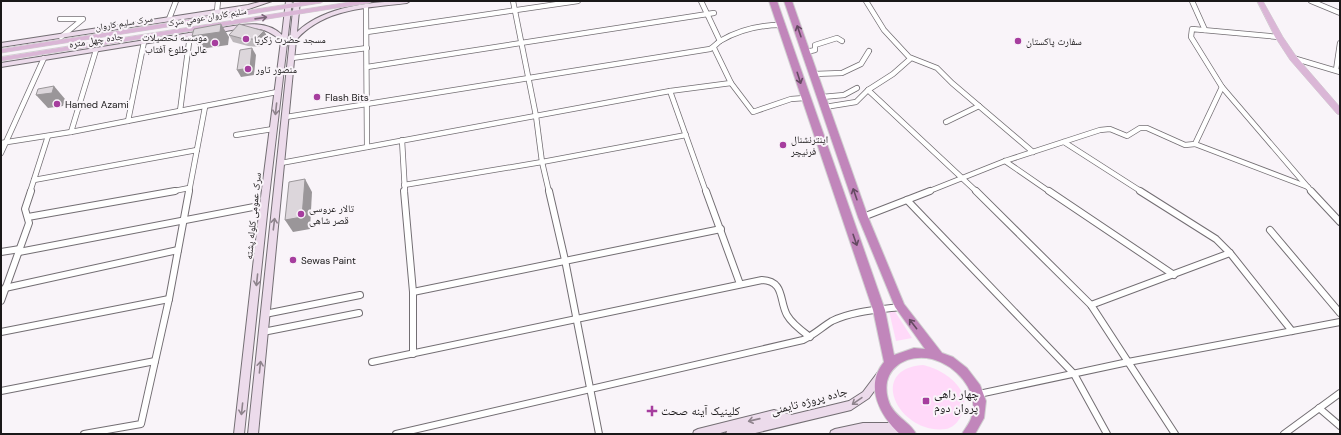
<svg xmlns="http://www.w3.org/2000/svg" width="1341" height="435" font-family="'DM Sans','Noto Naskh Arabic',sans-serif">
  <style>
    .green { fill: #ffd9f9 }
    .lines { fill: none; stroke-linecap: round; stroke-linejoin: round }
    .street-far1-casing { stroke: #736e73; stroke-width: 6 }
    .street-casing { stroke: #736e73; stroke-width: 8 }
    .secondary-casing { stroke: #736e73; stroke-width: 2 }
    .primary-casing { stroke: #d1d1d1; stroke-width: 1 }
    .highway-casing { stroke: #d1d1d1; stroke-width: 2 }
    .street-far1 { stroke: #fff; stroke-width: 4.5 }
    .street { stroke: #fff; stroke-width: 6 }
    .secondary { fill: #ecdbeb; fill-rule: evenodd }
    .primary { fill: #dab6d6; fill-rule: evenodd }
    .highway { fill: #c186bb; fill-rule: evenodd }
    .wall { fill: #bdb8bc }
    .shaded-wall { fill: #9a9699 }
    .building { fill: #dcd6db; stroke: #9a9699 }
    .oneway { stroke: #7a6778 }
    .oneway2 { stroke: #654a62 }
    .oneway3 { stroke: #8e838c }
    .poi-dot { fill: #a63d9e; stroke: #f9f4f9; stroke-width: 1.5 }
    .labels { text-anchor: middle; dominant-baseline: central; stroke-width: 4; stroke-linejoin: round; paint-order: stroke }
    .far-street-label { font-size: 9px; fill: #1a1819; stroke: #f9f4f9 }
    .poi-label { font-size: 10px; fill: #1a1819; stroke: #f9f4f9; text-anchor: start }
    .street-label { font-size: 10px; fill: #1a1819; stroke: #f9f4f9 }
    .near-poi-label { font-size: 12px; fill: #1a1819; stroke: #f9f4f9; text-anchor: start }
    .near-street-label { font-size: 12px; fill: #1a1819; stroke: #f9f4f9 }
  </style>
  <rect width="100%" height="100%" fill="#f9f4f9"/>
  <g class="green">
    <path d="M894,310L912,338L896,341L889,311Z"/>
    <path d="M923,365C946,370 976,392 960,418C957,423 952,428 946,429C899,435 866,369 923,365Z"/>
  </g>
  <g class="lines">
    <g class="street-far1-casing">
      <g id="street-far1">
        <path d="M513,1L536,116L542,162L549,192"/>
        <path d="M701,1L720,41"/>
        <path d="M866,1L884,30L909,57L937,68L952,83L1033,152"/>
        <path d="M1192,1L1205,30"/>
        <path d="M1311,1L1340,13"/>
        <path d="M366,8L367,147"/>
        <path d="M217,11L218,1"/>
        <path d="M60,19H83L61,37"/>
        <path d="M169,19L176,1"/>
        <path d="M367,32L578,1"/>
        <path d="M714,48L731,83L753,112L791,99L805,98"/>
        <path d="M806,52L815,50V45L837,38L842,41"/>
        <path d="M292,58L367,48"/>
        <path d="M1293,58L1340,72"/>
        <path d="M367,67L714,13"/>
        <path d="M1336,70L1340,43"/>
        <path d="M814,74L842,73L861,64L869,51"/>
        <path d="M1222,87L1312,192"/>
        <path d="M868,90L977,192"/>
        <path d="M670,91L706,192"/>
        <path d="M822,97L844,95L857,88"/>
        <path d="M825,107L856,102L868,90L893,74L910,59"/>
        <path d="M180,111L190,35"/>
        <path d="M286,117L710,49C714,47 716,44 720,41C739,30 759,25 781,25"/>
        <path d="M128,121L144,42"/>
        <path d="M946,122L979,106"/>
        <path d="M71,132L96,50"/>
        <path d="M236,135L273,129"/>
        <path d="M402,140L405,192"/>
        <path d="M1064,142L1142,192"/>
        <path d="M1,143L71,132L277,92"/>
        <path d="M1195,144L1308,187"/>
        <path d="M1,153L44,58"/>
        <path d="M1005,161L1050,192"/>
        <path d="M281,163L670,91L731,83"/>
        <path d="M34,180L197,150"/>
        <path d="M404,185L542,162L686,135"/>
        <path d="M30,192L48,136"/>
        <path d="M169,192L189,188"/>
        <path d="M189,192L205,107"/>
        <path d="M927,192L1005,161L1100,130L1110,129L1127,136L1140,128H1147L1185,145L1195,144L1222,87L1191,37L1192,29L1279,37"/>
      </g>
    </g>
    <g class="street-casing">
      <g id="street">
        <path d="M404,191L413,292V354"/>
        <path d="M549,191L565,260L599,434"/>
        <path d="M706,191L740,284"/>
        <path d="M976,191L1091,305L1175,434"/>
        <path d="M1049,191L1174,275"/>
        <path d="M1140,191L1216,239L1230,253L1292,331"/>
        <path d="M1311,191L1340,222"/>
        <path d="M907,200L1074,374L1107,434"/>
        <path d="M28,217L175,191"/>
        <path d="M863,217L930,191"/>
        <path d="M1270,230L1340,313"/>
        <path d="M1,252L20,249"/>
        <path d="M19,252L264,205"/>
        <path d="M5,288L178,250"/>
        <path d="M413,292L721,229"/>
        <path d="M1,301L29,223L25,209L31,191"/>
        <path d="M1091,305L1230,253"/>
        <path d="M265,314L360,295"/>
        <path d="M1,332L169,299"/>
        <path d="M263,332L359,313"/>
        <path d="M372,362L762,280C785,281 779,301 787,315C792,324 802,331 810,337"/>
        <path d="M1,391L155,361"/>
        <path d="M979,394L1128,362L1340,322"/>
        <path d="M1319,408L1340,426"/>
        <path d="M84,434L141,424L169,299L189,191"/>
        <path d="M396,434L803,340C814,335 822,327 832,321C853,311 877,310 900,307"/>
        <path d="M1284,434L1340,393"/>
      </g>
    </g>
    <g class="secondary-casing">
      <g id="secondary">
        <path d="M263,1H272L249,9L1,47V43L248,5Z"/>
        <path d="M286,1H292L268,205L244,434H234L260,205L281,41C261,21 240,29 215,33L212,31C216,28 222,28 227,27C245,24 267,20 282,35Z"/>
        <path d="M294,1H300L297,32C324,6 374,1 410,1L407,3C367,8 324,8 296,40L258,434H248Z"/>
        <path d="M202,31L205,33L204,34L1,67V63Z"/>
        <path d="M881,371L884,372L886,375L869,398L851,410L751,434H726L727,431L717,434H693L694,431L698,429L774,410L791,415L849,401L863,392L878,372Z"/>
        <path d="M863,423H900L903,425L905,428L903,431L900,433L830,434L831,431L835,429Z"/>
      </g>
    </g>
    <g class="primary-casing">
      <g id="primary">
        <path d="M308,1H324L321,3L1,53V49Z"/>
        <path d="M356,1H372L369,3L1,61V57Z"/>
        <path d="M1257,1H1263L1283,37L1296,56L1340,107V115L1337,114L1290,60L1275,37Z"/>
      </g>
    </g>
    <g class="highway-casing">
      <path id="highway" d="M769,1H777L885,310L894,355L914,348L925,349L895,307L858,217L784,1H792L868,217L904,304L942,353L953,357L967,368L980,385L986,401L984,418L975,434H962C965,428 971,422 972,415C979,390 955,365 932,359C905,353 880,370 888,399C892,416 911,422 916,434H900C880,416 864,386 884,362L873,310Z"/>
    </g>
    <use href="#street-far1" class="street-far1"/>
    <use href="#street" class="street"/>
    <use href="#secondary" class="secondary"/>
    <use href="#primary" class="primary"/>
    <use href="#highway" class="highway"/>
  </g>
  <path class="wall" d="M264,31L268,38L260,47L248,46L233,42L229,35Z"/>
  <g class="shaded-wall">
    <path d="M221,24L229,37L228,45L200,49L192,36Z"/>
    <path d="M264,31L268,38L260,47L256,39Z"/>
    <path d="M252,48L256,55L254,75L241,77L237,70Z"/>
    <path d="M54,86L65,99L63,106L48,108L36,95Z"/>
    <path d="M305,179L312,192L310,229L293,232L285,220Z"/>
  </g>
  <g class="building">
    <path d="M221,24L220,32L192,36L194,29Z"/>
    <path d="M239,24L264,31L256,39H244L229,35Z"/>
    <path d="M252,48L250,68L237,70L240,50Z"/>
    <path d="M54,86L52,93L36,95L38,89Z"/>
    <path d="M305,179L302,217L285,220L289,182Z"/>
  </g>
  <defs><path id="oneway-shaft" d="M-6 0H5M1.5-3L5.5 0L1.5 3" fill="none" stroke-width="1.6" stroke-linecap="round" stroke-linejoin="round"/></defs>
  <use class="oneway" href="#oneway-shaft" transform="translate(261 18) rotate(-8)"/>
  <g class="oneway2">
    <use href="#oneway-shaft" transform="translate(799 31) rotate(-109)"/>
    <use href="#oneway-shaft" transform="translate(799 78) rotate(72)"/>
    <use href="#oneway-shaft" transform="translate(855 194) rotate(-109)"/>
    <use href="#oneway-shaft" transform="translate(855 240) rotate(71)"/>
    <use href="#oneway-shaft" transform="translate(913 324) rotate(-128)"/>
  </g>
  <g class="oneway3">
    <use href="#oneway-shaft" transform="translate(276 109) rotate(96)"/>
    <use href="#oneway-shaft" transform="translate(274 224) rotate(-83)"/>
    <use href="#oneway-shaft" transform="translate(257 280) rotate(96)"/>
    <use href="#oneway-shaft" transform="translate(260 367) rotate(-84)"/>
    <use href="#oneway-shaft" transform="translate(857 401) rotate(145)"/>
    <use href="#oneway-shaft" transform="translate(242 409) rotate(96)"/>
    <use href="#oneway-shaft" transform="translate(754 420) rotate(167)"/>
  </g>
  <g class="poi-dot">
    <circle cx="246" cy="39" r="4"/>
    <circle cx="1018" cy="41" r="4"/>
    <circle cx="215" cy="43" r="4"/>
    <circle cx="248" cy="69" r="4"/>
    <circle cx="317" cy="97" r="4"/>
    <circle cx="57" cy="104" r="4"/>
    <circle cx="783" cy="145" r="4"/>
    <circle cx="301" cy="214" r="4"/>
    <circle cx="293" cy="260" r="4"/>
    <rect x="922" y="397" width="8" height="8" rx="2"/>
    <path d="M650 405h4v4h4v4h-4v4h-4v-4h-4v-4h4z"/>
  </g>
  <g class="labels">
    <g class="far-street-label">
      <text transform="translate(207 17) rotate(-9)">سلیم کاروان عومي سړک</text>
      <text transform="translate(124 23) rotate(-9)">سرک سلیم کاروان</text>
    </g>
    <g class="poi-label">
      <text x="207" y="37" text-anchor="end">موسسه تحصیلات<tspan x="207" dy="12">عالی طلوع آفتاب</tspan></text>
      <text x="254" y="39">مسجد حضرت زکریا</text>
      <text x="1026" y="41">سفارت پاکستان</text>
      <text x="256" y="69">منصور تاور</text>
      <text x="325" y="97">Flash Bits</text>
      <text x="65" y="104">Hamed Azami</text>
      <text x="791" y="139">اینترنشنال<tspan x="791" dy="12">فرنیچر</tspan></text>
      <text x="309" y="208">تالار عروسی<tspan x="309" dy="12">قصر شاهی</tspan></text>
      <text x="301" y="260">Sewas Paint</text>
    </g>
    <g class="street-label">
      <text transform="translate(96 40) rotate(-9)">جاده چهل متره</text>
      <text transform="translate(253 216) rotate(-84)">سرک عمومی کلوله پشته</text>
    </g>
    <g class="near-poi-label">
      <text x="934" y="394">چهار راهی<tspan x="934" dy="14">پروان دوم</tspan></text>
      <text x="661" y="411">کلینیک آینه صحت</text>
    </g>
    <g class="near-street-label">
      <text transform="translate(809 401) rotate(-15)">جاده پروژه تایمنی</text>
    </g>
  </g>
  <rect width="1341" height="435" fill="none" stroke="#1a1819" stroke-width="4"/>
</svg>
